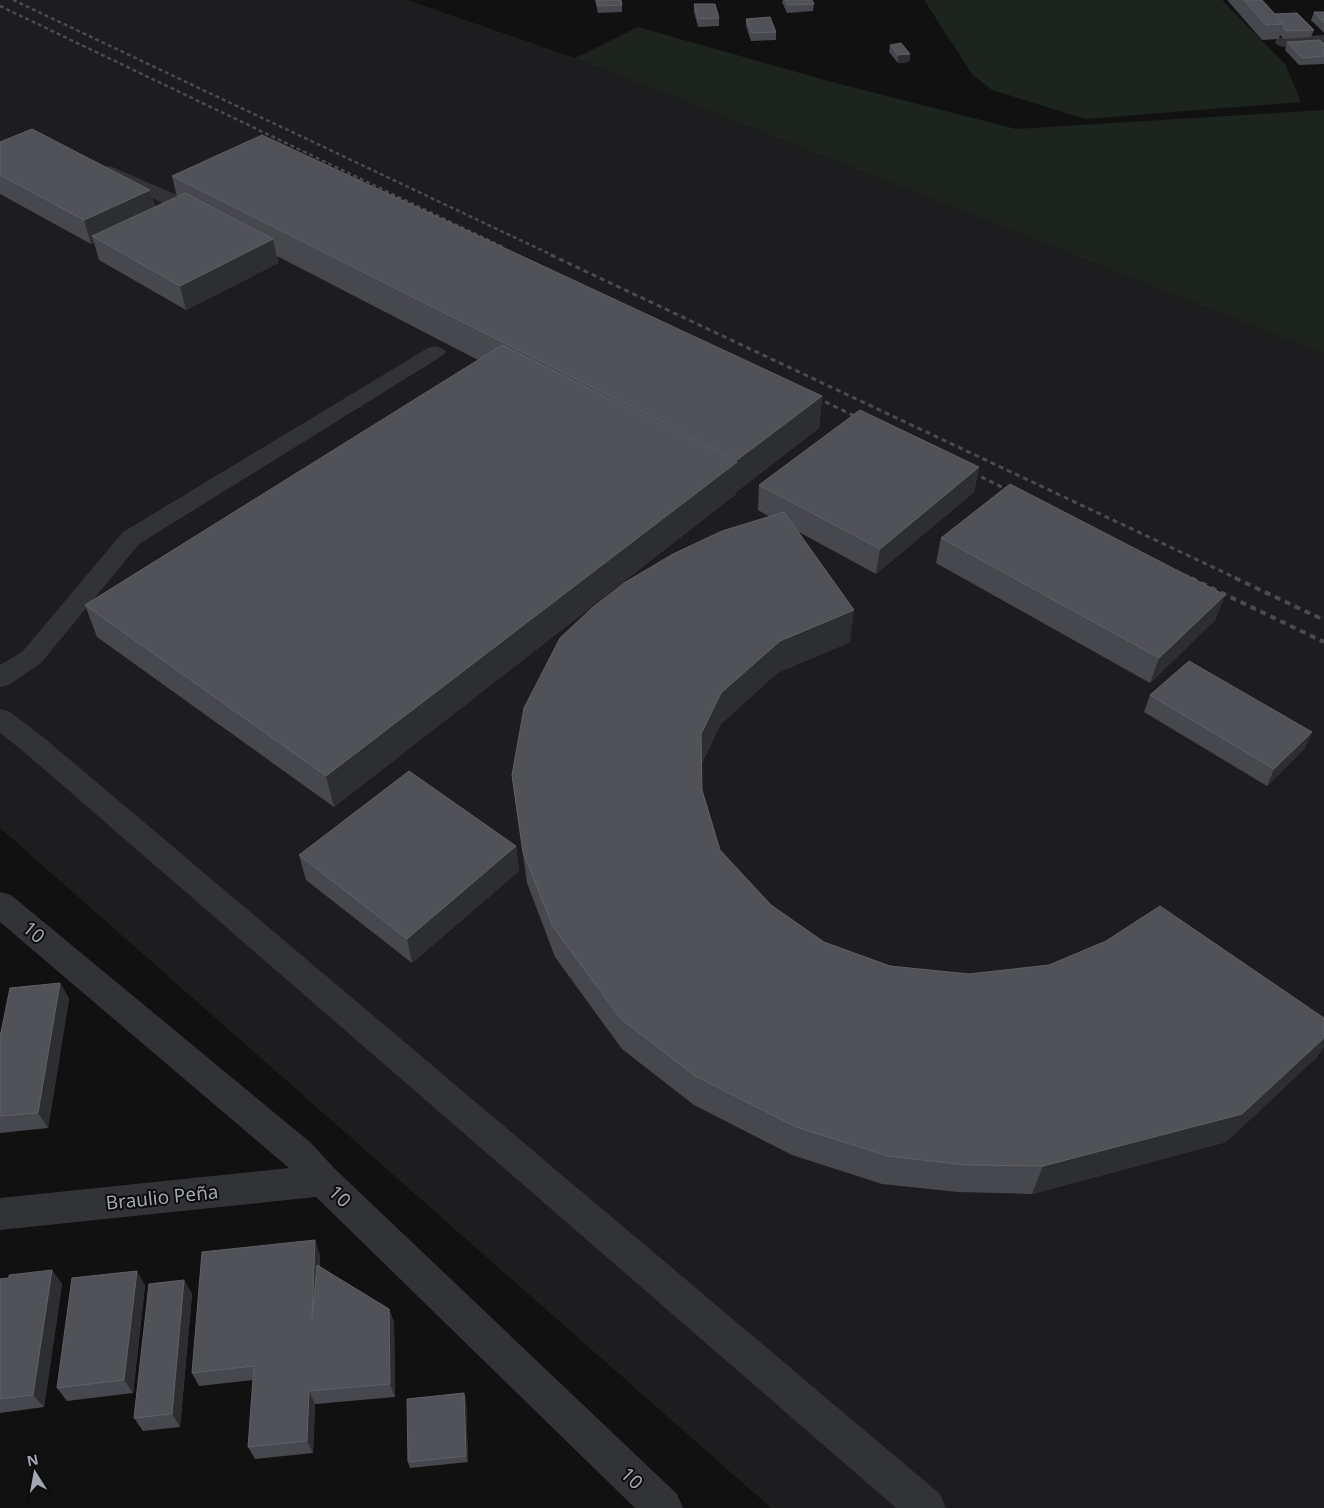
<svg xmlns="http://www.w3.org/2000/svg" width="1324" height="1508" font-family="'Noto Sans',sans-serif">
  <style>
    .built { fill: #1d1d1f }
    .green { fill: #1d241e }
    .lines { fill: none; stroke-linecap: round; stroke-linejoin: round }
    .minor { fill: #323337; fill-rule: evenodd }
    .rail-far2 { stroke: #494b50; stroke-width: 2.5; stroke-dasharray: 4 3; stroke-linecap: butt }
    .rail-far1 { stroke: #494b50; stroke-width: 3; stroke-dasharray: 5 4; stroke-linecap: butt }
    .rail { stroke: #494b50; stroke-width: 4; stroke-dasharray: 6 5; stroke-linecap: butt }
    .wall { fill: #47484d }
    .shaded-wall { fill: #2d2e31 }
    .building { fill: #515258; stroke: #5e6066 }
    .labels { text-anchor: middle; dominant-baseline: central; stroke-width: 4; stroke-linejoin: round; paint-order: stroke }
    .near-street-label { font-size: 19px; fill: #a3a7b2; stroke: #0c0c0d }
  </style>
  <rect width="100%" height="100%" fill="#111112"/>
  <path class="built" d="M0,0H407L575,58L1324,354V1508H771L0,828Z"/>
  <g class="green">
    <path d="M924,0H1222L1285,64L1301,102L1085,119L992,90L972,74Z"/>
    <path d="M638,27L832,82L1016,129L1324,110V354L575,58Z"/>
  </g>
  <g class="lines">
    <g class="minor">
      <path d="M1324,35V45L1283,47L1277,45L1275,42L1277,39L1283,37Z"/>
      <path d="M110,166L177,195L179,199L177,203L170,205L163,203L104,175L101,171L104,167Z"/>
      <path d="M435,346L442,348L446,352L442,356L139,544L41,663L9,685L0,687V665L23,651L123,532L428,348Z"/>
      <path d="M0,709L10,712L43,737L940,1494L946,1508H896L23,751L0,733Z"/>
      <path d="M0,892L11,895L311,1143L335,1169L677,1494L683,1508H635L316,1197L0,1230V1198L289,1168L0,922Z"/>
    </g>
    <g class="rail-far2">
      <path d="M13,0L554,256"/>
      <path d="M0,6L505,248"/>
    </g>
    <g class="rail-far1">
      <path d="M551,255L1238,579"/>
      <path d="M809,394L865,421"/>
      <path d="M965,469L1016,494"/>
      <path d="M1176,571L1193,579"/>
    </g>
    <g class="rail">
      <path d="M1191,578L1324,642"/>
      <path d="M1235,578L1324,620"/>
    </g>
  </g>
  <g class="wall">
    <path d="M595,0H621L622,5V12L598,13Z"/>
    <path d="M783,0H812L814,4L813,11L787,13L782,2Z"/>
    <path d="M1228,0H1262L1275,14L1314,30L1311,37L1284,39L1280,35L1279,39L1262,40L1228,1Z"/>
    <path d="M694,4L719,18V26L698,27L694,12Z"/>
    <path d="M1314,12H1324V33L1311,20Z"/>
    <path d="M746,19L776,32V40L751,41L746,26Z"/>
    <path d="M1287,42L1324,44V64L1299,65L1285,50Z"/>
    <path d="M890,45L910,54L909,62L898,63L889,52Z"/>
    <path d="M0,142L150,190L155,207L177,197L172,176L822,396L819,428L736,492V494L334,807L97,637L85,605L478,360L277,256L278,263L186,310L99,260L94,243L91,244L0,194Z"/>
    <path d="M979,467L974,492L876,574L797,531L850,642L777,673L720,725L702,763V790L720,850L771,905L824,942L890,966L1318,1056L1226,1142L1032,1194L958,1192L882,1184L792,1155L694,1105L622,1049L555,957L527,883L516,807L512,775L770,517L758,510L759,485Z"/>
    <path d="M941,538L1225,595L1215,620L1150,683L936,563Z"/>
    <path d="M1150,695L1312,732L1304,749L1267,786L1144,712Z"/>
    <path d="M516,846L519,871L412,963L306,880L299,855Z"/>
    <path d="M60,983L69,999L48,1128L0,1133V1037Z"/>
    <path d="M320,1255V1267L389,1309L394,1322L395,1397L315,1404L313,1453L255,1459L248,1447L253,1380L199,1386L192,1373Z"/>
    <path d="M52,1270L62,1284L44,1407L0,1413V1279Z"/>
    <path d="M184,1280L192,1294L180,1427L143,1431L134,1418Z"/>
    <path d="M145,1285L133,1393L67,1401L57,1388Z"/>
    <path d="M464,1393L466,1399L468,1462L410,1468L408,1462Z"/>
  </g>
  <g class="shaded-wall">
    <path d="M910,54L909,62L898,63V55Z"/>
    <path d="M150,190L156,213L92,236L94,243L91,244L84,220Z"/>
    <path d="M273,239L278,263L186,310L180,286Z"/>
    <path d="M822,396L819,428L736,492V494L334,807L326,776L737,462V460Z"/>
    <path d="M979,467L974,492L876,574L880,549Z"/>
    <path d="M1225,595L1215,620L1150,683L1159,658Z"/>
    <path d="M854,610L850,642L777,673L720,725L700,766L701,734L721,693L780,641Z"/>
    <path d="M1312,732L1304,749L1267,786L1274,769Z"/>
    <path d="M516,846L519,871L412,963L407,939Z"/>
    <path d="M60,983L69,999L48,1128L38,1113Z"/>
    <path d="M1324,1038V1047L1318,1056L1226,1142L1032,1194L1043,1166Z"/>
    <path d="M315,1240L320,1255L318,1331L312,1318Z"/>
    <path d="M52,1270L62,1284L44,1407L33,1395Z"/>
    <path d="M137,1271L145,1285L133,1393L124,1380Z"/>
    <path d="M184,1280L192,1294L180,1427L172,1414Z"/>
    <path d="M389,1309L394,1322L395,1397L390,1384Z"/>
    <path d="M309,1391L315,1404L313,1453L307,1441Z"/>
    <path d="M464,1393L466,1399L468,1462L466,1456Z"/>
  </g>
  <g class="building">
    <path d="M596,0H621L622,5L598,6Z"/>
    <path d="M785,0H812L814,4L788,5Z"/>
    <path d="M1244,0H1262L1284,24L1266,25Z"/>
    <path d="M694,4H715L719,18L698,19Z"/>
    <path d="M1314,12H1324V23Z"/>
    <path d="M1297,13L1314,30L1286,31L1283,28L1284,24L1275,14Z"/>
    <path d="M770,17L776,32L752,33L746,19Z"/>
    <path d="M1320,40L1324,44V56L1302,58L1287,42Z"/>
    <path d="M901,43L910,54L898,55L890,45Z"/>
    <path d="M32,129L150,190L84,220L0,175V142Z"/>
    <path d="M262,135L822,396L737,460L172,176Z"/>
    <path d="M185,193L273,239L180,286L92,236Z"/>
    <path d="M502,345L737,462L326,776L85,605Z"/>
    <path d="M860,410L979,467L880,549L759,485Z"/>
    <path d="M1010,484L1225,595L1159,658L941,538Z"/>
    <path d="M784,512L854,610L780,641L721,693L701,734L702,790L720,850L771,905L824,942L890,966L969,974L1049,965L1106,941L1160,906L1324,1018V1038L1242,1114L1043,1166L966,1165L888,1156L796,1127L695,1076L621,1019L553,927L523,852L512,775L524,708L560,638L593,607L624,583L673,554L722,531Z"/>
    <path d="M1189,661L1312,732L1274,769L1150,695Z"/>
    <path d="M409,771L516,846L407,939L299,855Z"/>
    <path d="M60,983L38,1113L0,1116V1037L10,988Z"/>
    <path d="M315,1240L312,1318L317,1265L389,1309L390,1384L309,1391L307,1441L248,1447L254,1366L192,1373L202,1252Z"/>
    <path d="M52,1270L33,1395L0,1399V1279L9,1278V1275Z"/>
    <path d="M137,1271L124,1380L57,1388L72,1278Z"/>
    <path d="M184,1280L172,1414L134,1418L149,1284Z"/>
    <path d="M464,1393L466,1456L408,1462L407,1399Z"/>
  </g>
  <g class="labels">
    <g class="near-street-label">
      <text transform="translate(34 932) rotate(40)">10</text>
      <text transform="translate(340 1196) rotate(44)">10</text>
      <text transform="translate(162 1197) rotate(-6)">Braulio Peña</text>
      <text transform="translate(632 1478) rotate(44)">10</text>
    </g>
  </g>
  <g transform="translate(35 1473) rotate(349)" stroke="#0c0c0d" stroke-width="4" paint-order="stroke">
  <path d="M0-4L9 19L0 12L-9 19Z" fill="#a3a7b2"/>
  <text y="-8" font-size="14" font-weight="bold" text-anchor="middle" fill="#a3a7b2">N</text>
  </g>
</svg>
